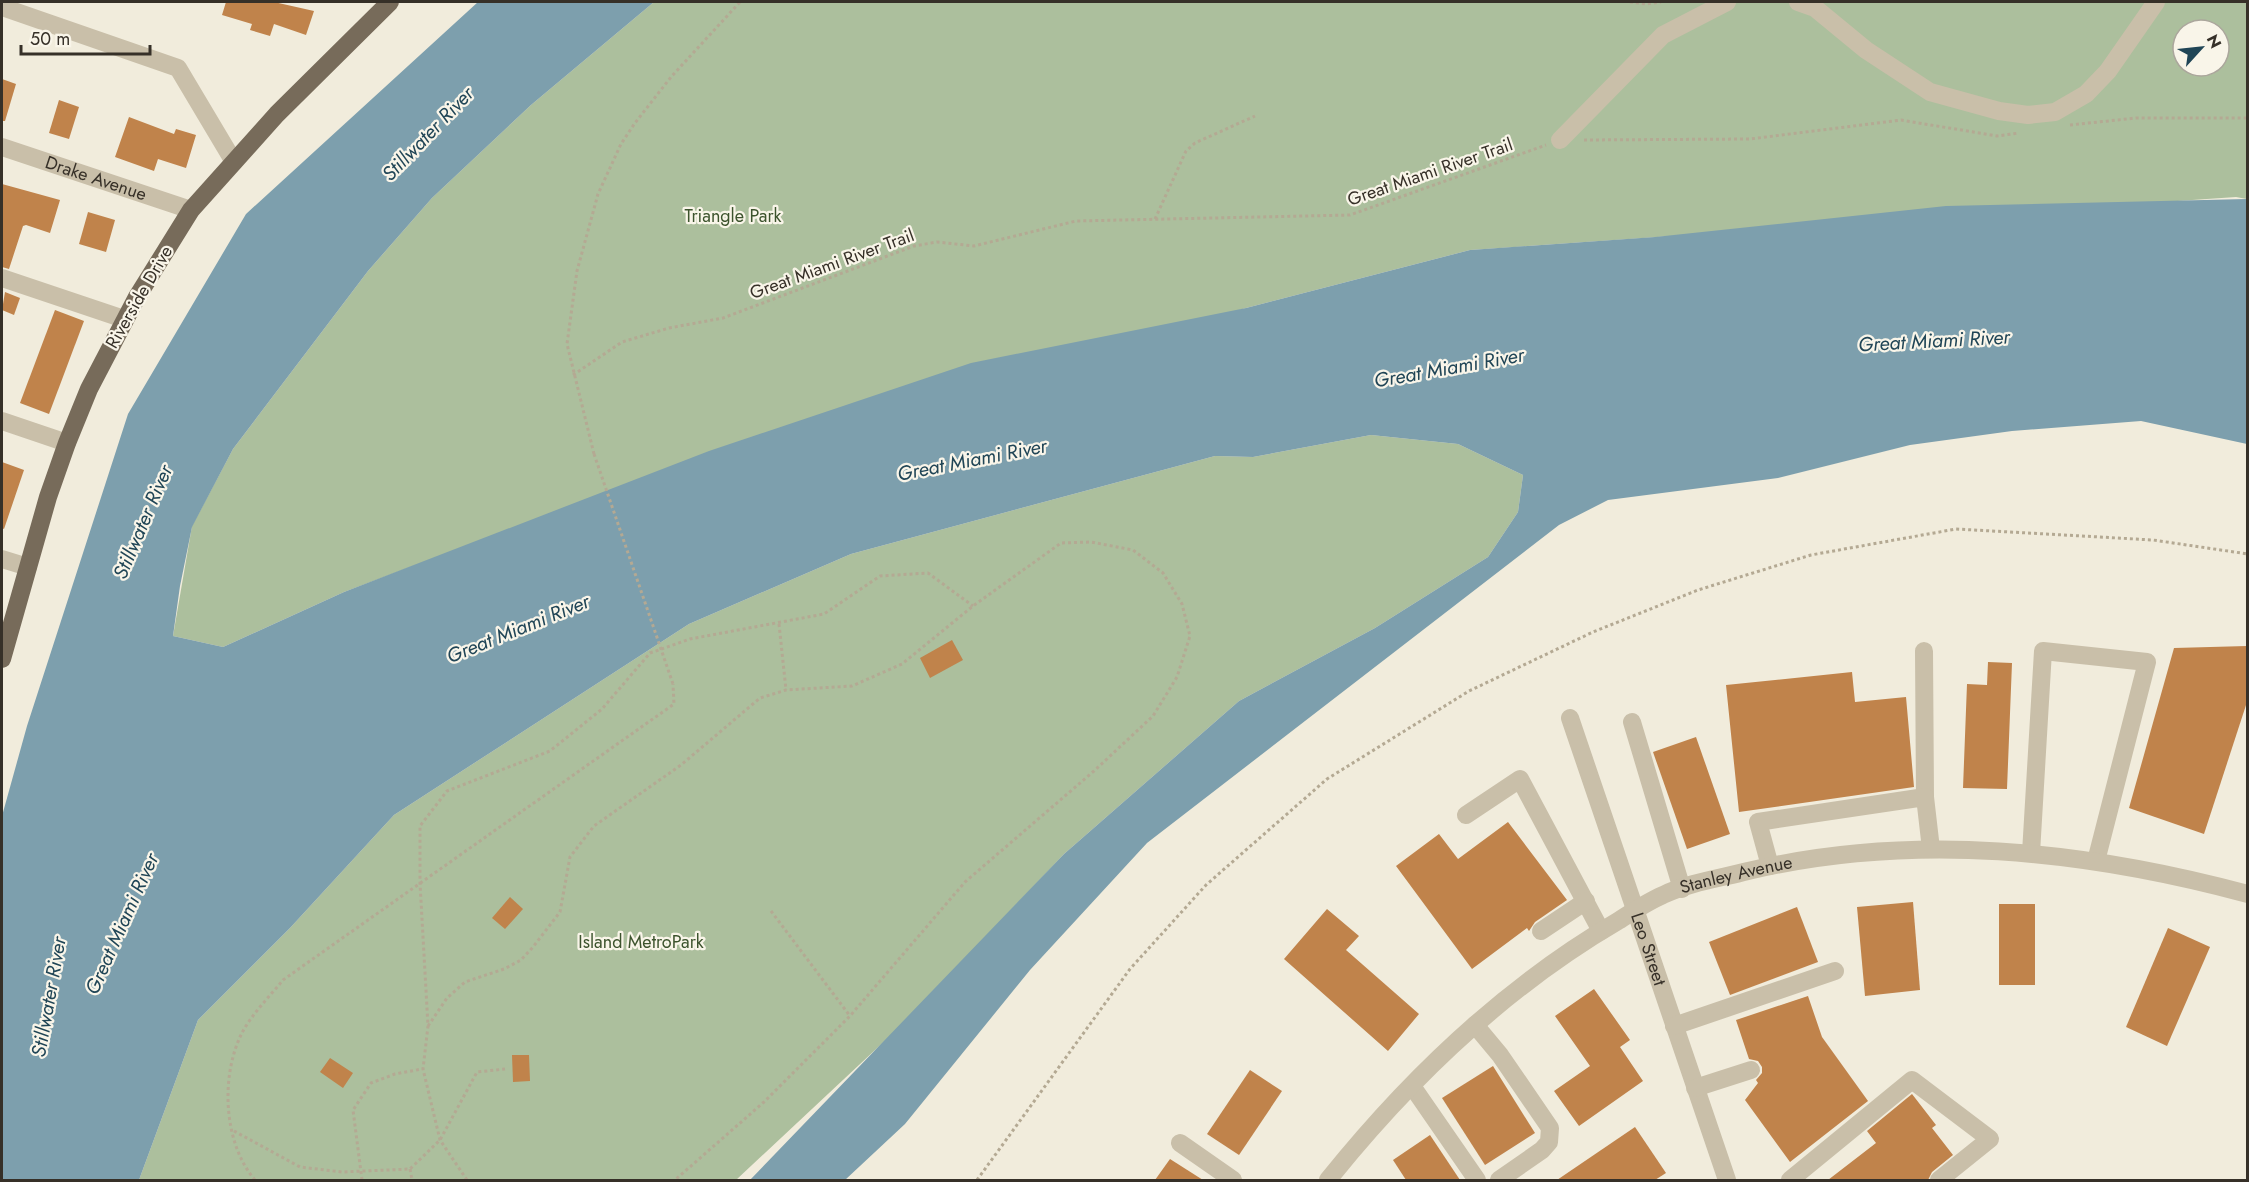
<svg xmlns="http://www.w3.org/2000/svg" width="2249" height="1182" font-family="Jost,sans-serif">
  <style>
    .green { fill: #acbf9d; fill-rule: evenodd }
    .water { fill: #7d9fad }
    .building { fill: #c0834b }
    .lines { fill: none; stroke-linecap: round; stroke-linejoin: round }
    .path { stroke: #b4a993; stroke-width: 3; stroke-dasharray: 3 3; stroke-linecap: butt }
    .minor { stroke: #c9bfa9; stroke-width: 18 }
    .major { stroke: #776b5a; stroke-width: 18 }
    .path-bridge { stroke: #b4a993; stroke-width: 3; stroke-dasharray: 3 3; stroke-linecap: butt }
    .labels { text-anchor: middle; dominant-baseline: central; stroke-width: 4.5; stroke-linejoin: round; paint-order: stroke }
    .street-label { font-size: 18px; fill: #363028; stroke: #f9f5e9 }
    .park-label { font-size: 18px; fill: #3c532d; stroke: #f9f5e9 }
    .water-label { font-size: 20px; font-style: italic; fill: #204556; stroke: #f9f5e9 }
  </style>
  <rect width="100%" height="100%" fill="#f1ecdc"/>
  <g class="green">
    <path d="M654,2H2247V199L2236,197L1470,250L1246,308L527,523L344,592L223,647L173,636L192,526L233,449L368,271L432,198L531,105ZM2183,30H2219V66H2183Z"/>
    <path d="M1371,435L1458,444L1523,475L1518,512L1488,557L1375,628L1239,701L1064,854L906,1021L736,1180H139L198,1020L290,928L394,815L689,624L851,554L1215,456L1253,457Z"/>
  </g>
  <path class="water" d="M478,2H654L531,105L432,198L368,271L233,449L192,527L180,586L173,636L223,647L344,592L709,451L971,363L1246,308L1470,250L1655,237L1946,206L2247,199V444L2141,421L2012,431L1910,445L1778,478L1608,500L1559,525L1147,843L1030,970L905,1124L845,1180H750L1064,854L1239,701L1375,628L1488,557L1518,512L1523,475L1458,444L1371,435L1253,457L1215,456L851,554L689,624L394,815L290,928L198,1020L139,1180H2V816L27,726L128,414L246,214Z"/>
  <g class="building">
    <path d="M226,2H274L314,11L306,35L274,24L270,36L250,30L252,24L222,15Z"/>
    <path d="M2,79L16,84L5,121H2Z"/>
    <path d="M59,100L79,107L69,139L49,133Z"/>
    <path d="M129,117L174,134L176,129L196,135L186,168L158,159L154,171L115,157Z"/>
    <path d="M2,184L60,200L50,233L26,225L23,226L9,269L2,267Z"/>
    <path d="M88,212L115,220L106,252L79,244Z"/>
    <path d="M5,292L20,298L14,315L2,310Z"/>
    <path d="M55,310L84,321L49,414L20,403Z"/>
    <path d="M2,462L24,470L4,529L2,528Z"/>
    <path d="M952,640L963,660L930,678L920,658Z"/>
    <path d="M2247,646V702L2204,834L2129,808L2174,648Z"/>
    <path d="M1988,662L2012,663L2007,789L1963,788L1967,684L1987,685Z"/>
    <path d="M1852,672L1855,702L1906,697L1914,787L1739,812L1726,685Z"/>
    <path d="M1696,737L1730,834L1687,849L1653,752Z"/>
    <path d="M1508,822L1567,900L1535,922L1529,931L1527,928L1472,969L1396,866L1439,834L1458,859Z"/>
    <path d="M510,897L523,909L505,929L492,918Z"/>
    <path d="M1913,902L1920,990L1865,996L1857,907Z"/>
    <rect x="1999" y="904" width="36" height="81"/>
    <path d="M1797,907L1818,962L1730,995L1709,942Z"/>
    <path d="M1327,909L1359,936L1346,950L1419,1014L1388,1051L1284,959Z"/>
    <path d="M2168,928L2210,947L2167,1046L2126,1027Z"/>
    <path d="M1594,989L1630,1040L1620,1047L1643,1081L1579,1126L1554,1091L1590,1066L1555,1016Z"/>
    <path d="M1808,996L1822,1037L1868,1101L1790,1162L1745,1100L1758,1083L1756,1080L1762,1073V1067L1758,1061L1749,1059L1736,1020Z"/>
    <path d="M512,1055H529L530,1081L513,1082Z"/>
    <path d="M330,1058L353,1073L343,1088L320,1072Z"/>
    <path d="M1493,1066L1535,1133L1485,1165L1442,1098Z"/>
    <path d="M1250,1070L1282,1091L1239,1155L1207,1134Z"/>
    <path d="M1912,1094L1936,1125L1932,1128L1953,1155L1932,1172L1928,1180H1828L1876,1143L1867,1131Z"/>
    <path d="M1635,1127L1666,1173L1655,1180H1557Z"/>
    <path d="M1430,1135L1460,1180H1406L1393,1160Z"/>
    <path d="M1170,1159L1203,1180H1155Z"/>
  </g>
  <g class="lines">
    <g class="path">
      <path d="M1630,2L1646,4L1661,2"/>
      <path d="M2070,125L2136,118H2248"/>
      <path d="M1584,140L1750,139L1901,120L1997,136L2019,133"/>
      <path d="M1155,219L1186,151L1195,143L1255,116"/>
      <path d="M573,375L622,342L669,328L723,318L914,246L937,242L974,246L1076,221L1350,215L1546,145"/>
      <path d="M594,454L567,344L577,271L598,194L621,144L635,123L671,77L740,2"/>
      <path d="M779,624L786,690"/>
      <path d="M771,911L850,1016"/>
      <path d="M428,1026L447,998L465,982L504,969L521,960L533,947L560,912L570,857L594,826L681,765L760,698L786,690L852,686L902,664L973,606L1061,543L1091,542L1133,550L1163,573L1182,604L1190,636L1177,677L1153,716L1094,771L965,882L850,1016L764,1102L675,1180"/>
      <path d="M234,1131L300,1167L342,1172L410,1169L440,1140L477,1072L505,1069"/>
      <path d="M410,1169L412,1180"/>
      <path d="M255,1180C223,1143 220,1074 243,1031C253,1013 270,996 283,980L674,704L673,684"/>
      <path d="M362,1180L353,1110L371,1083L395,1074L422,1069"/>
      <path d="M467,1180L440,1140L423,1069L428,1026L420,883V826L447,791L550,751L602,709L650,653L690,639L824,614L880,576L928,573L973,606"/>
      <path d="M977,1180L1130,969L1206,885L1327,779L1469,691L1593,632L1698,590L1811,555L1956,529L2153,540L2248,554"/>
    </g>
    <g class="minor">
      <path d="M1798,2L1815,8L1866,50L1930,92L1999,111L2028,115L2055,112L2086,94L2108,71L2156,2"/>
      <path d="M2,7L178,68L234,162"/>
      <path d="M1560,140L1663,35L1727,2"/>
      <path id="s1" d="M2,147L191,210"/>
      <path d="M2,278L124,319"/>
      <path d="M2,421L67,443"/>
      <path d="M2,559L28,567"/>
      <path d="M1924,651L1925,797"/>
      <path id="s2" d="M1570,718L1727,1180"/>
      <path d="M1632,722L1682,889"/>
      <path d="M1466,815L1520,779L1601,931"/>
      <path d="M2031,853L2043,651L2147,662L2096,861"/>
      <path d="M1770,866L1758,822L1925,797L1931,849"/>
      <path d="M1541,931L1586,901"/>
      <path d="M1475,1025L1500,1055L1550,1128L1549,1142L1542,1150L1499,1180"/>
      <path d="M1674,1026L1835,971"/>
      <path d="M1412,1086L1477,1180"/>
      <path d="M1695,1088L1751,1070"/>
      <path d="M1180,1143L1233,1180"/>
      <path id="s3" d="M1328,1180C1409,1079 1505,987 1618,921C1632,912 1647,902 1663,895C1688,883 1721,878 1748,871C1914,832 2084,850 2248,894"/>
      <path d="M1790,1180L1912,1080L1990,1139L1939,1180"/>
    </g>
    <path class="major" d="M2,659L48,497L67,443L89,389L137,297L191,210L277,114L390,2"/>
    <path class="path-bridge" d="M594,454L673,684"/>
  </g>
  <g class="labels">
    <g class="street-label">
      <text transform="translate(1430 172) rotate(-19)">Great Miami River Trail</text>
      <text stroke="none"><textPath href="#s1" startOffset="99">Drake Avenue</textPath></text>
      <text transform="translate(832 264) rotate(-20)">Great Miami River Trail</text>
      <text transform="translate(139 297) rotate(-60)">Riverside Drive</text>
      <text stroke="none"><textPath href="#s3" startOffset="519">Stanley Avenue</textPath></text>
      <text stroke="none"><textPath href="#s2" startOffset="244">Leo Street</textPath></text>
    </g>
    <g class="park-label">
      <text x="733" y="216">Triangle Park</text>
      <text x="641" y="942">Island MetroPark</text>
    </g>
    <g class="water-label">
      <text transform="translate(428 134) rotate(-46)">Stillwater River</text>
      <text transform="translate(1934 341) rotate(-3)">Great Miami River</text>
      <text transform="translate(1449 368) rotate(-10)">Great Miami River</text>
      <text transform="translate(972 460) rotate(-11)">Great Miami River</text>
      <text transform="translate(143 522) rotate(-67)">Stillwater River</text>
      <text transform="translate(518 629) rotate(-22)">Great Miami River</text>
      <text transform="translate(122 924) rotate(-66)">Great Miami River</text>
      <text transform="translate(49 997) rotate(-80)">Stillwater River</text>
    </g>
  </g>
  <rect width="2249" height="1182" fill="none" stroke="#363028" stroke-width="6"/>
  <g transform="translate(2201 48) rotate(63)"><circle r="28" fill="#f9f5e9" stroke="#aba69c" stroke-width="1.5"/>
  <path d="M0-4.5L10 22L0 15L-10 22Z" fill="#204556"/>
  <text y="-9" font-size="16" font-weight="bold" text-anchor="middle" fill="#363028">N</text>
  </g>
  <path d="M21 45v9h129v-9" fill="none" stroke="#363028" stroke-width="3"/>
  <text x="30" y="45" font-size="18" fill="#363028" stroke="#f9f5e9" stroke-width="4.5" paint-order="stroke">50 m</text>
</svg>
